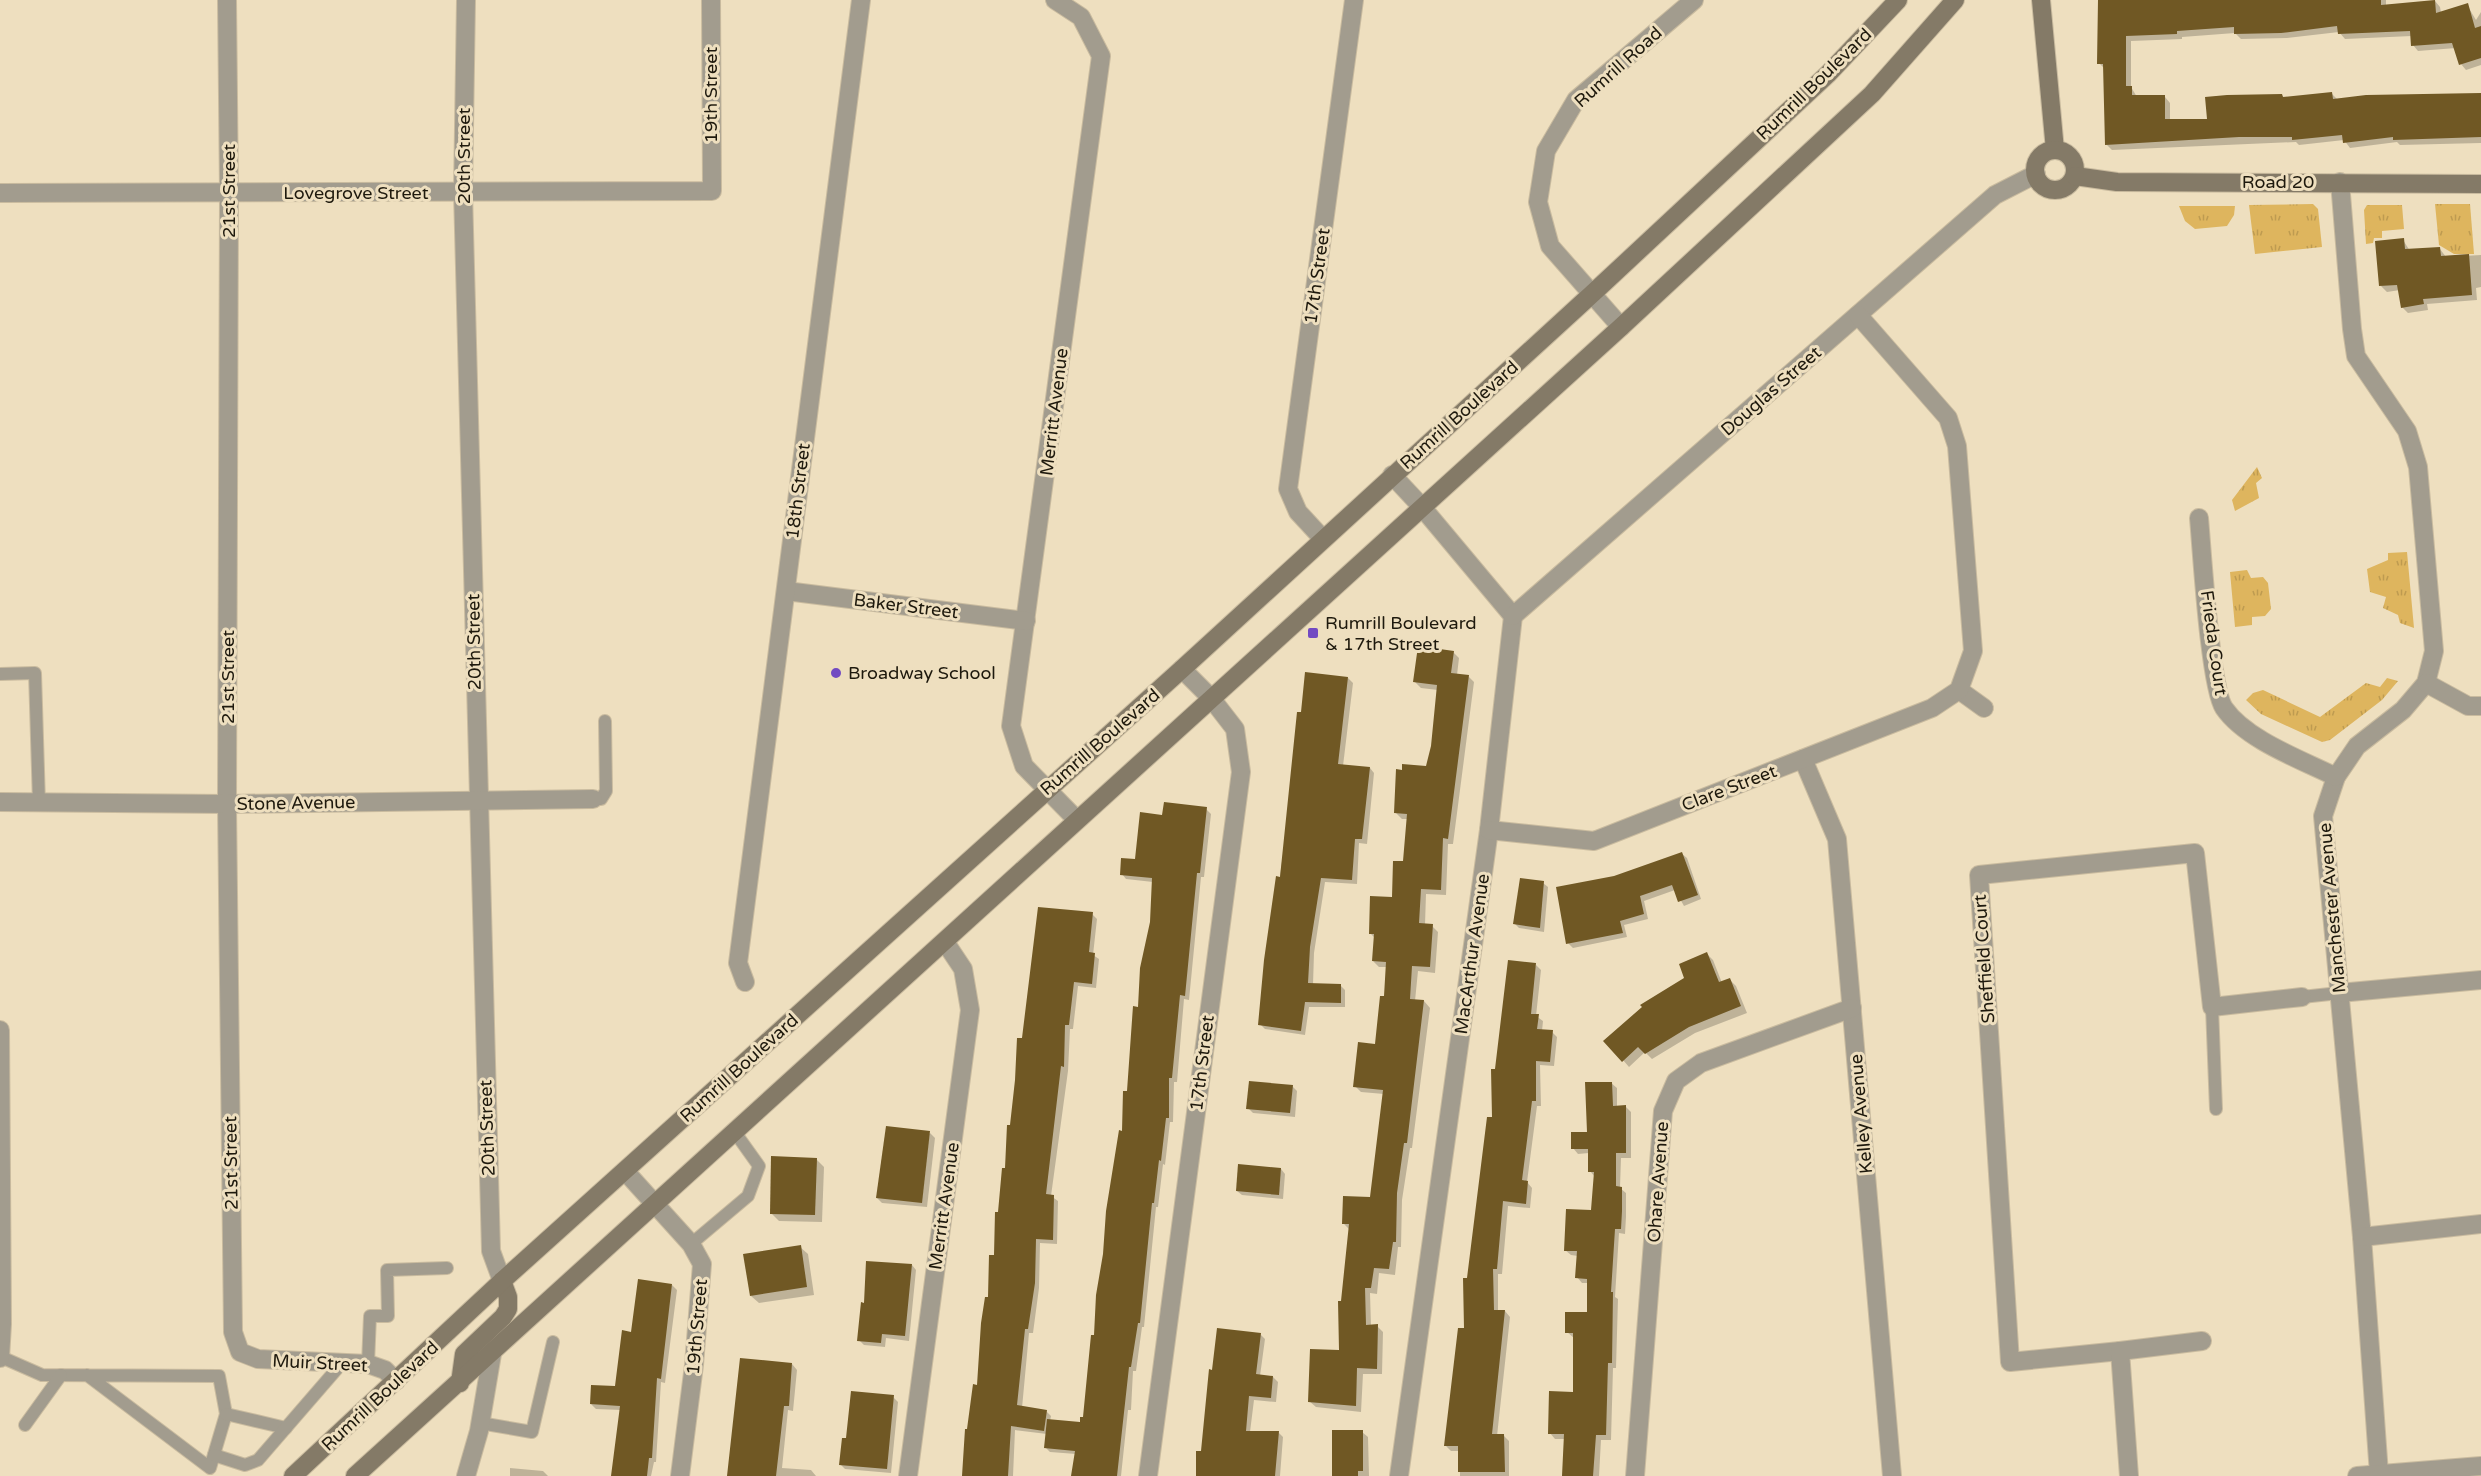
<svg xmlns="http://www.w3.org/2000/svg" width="2481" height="1476" font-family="'Varela Round',sans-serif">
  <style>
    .grass { fill: url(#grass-tufts) }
    .shadow { fill: #0003 }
    .building { fill: #705824 }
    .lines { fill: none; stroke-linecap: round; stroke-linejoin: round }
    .lane-casing { stroke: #c9bb9f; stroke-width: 14 }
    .street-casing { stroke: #c9bb9f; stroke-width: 20 }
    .secondary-casing { stroke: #c9bb9f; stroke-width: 20 }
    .lane { stroke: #a29c8e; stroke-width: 12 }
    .street { stroke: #a29c8e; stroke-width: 18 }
    .secondary { stroke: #847a67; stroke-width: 18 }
    .poi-dot { fill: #724ac2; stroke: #eedfbf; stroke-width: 2 }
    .labels { text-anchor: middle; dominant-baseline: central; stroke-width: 6; stroke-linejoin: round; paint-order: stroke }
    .street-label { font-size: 18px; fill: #1e190d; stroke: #eedfbf }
    .poi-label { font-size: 18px; fill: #1e190d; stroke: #eedfbf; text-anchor: start }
  </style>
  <defs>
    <pattern id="grass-tufts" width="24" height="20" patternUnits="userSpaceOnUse" patternTransform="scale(1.5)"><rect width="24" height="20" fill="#deb55e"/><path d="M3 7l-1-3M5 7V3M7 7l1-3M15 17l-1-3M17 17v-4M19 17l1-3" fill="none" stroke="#be9b50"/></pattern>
  </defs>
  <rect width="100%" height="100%" fill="#eedfbf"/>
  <g class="grass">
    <path d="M2313,204L2318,209L2322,247L2255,254L2249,205Z"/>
    <path d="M2435,204H2470L2474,254H2454L2439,245Z"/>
    <path d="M2367,205H2402L2404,229L2382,231V238H2374L2373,243L2366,244L2364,210Z"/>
    <path d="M2179,206H2235L2234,215L2227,226L2195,229L2185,221Z"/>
    <path d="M2257,467L2262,478L2256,483L2259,498L2235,511L2232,500Z"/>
    <path d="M2407,552L2414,628L2400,623L2398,615L2383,608L2386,597L2370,592L2367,569L2388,560V553Z"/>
    <path d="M2247,570L2251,578L2263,577L2268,583L2271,609L2265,616L2252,617V625L2235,627L2230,572Z"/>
    <path d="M2387,678L2398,681L2382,700L2330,740L2322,742L2261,714L2246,700L2253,693L2263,690L2320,717L2366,683L2380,687Z"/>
  </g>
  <g class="shadow">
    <path d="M2099,0H2386V6L2435,1L2440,7L2441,13L2467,5L2476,20L2481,12V65L2466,70L2461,64L2456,48L2418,51L2413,45L2412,36L2345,39L2339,32L2287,38L2241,39L2235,33L2182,37V39L2131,41V87L2137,97H2165L2170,103V120H2209L2282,96L2285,98L2332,94L2338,100L2481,94V143L2400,145L2397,142L2350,148L2344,140L2299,145L2296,142L2112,150L2106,144L2105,69L2099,63Z"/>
    <path d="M2403,240L2410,251L2440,249L2446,257L2481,255V287L2476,288L2477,300L2427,304L2428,310L2408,313L2402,307L2400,290L2387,292L2381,286Z"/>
    <path d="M1453,652L1459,658L1457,675L1468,676L1474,682L1453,844H1448L1446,895L1426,894L1425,925L1432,926L1438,932L1435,973L1418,971L1415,1001H1424L1430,1008L1412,1148H1410L1402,1200L1401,1247H1398L1395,1275L1379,1273L1377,1294L1370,1293L1371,1326H1377L1383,1332L1382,1374H1363L1361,1412L1316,1407L1309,1401L1341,1351L1350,1230L1344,1224L1372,1199L1384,1094L1361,1092L1355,1086L1376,1046L1385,998L1387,967H1379L1373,961L1375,938L1370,933L1393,899L1405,863L1408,819H1402L1396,813L1428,768L1432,746L1438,690L1421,688L1415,682Z"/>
    <path d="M1348,678L1353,683L1343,766L1370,768L1374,773L1367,844L1359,843L1357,884L1325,882L1314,953L1313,985H1340L1345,990V1007H1309L1305,1035L1265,1029L1260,1024L1302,714Z"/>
    <path d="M1206,809L1211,814L1204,877H1201L1189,1000L1184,999L1177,1082H1174L1173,1122H1170L1165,1165L1163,1164L1158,1207H1156L1144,1327H1142L1136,1371H1133L1131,1410H1128L1121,1476H1073L1076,1454L1050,1452L1045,1447L1047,1434L1015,1430L1013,1476H964L969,1431L979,1387L999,1214L1024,1040L1092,914L1097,919L1093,955L1099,959L1096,988L1078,986L1073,1029H1070L1068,1071L1051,1196L1058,1201L1057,1244L1040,1243L1039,1288L1033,1333H1029L1022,1408L1046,1411L1051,1416L1050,1421L1081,1424L1084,1419L1151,923L1153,882L1126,879L1122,874L1136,861L1163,816Z"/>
    <path d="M1682,854L1687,858L1701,899L1684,906L1675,890L1644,901L1648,919L1624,925L1627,937L1573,948L1568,943L1614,878Z"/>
    <path d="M1543,883L1548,887L1544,932L1519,928L1514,923Z"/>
    <path d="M1707,954L1713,960L1722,983L1730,980L1736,986L1747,1013L1695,1033L1652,1059L1645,1052L1629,1067L1623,1060Z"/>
    <path d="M1536,965L1541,970L1536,1016L1543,1021L1542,1031L1552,1032L1557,1037L1554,1066L1540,1065L1541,1106H1537L1527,1182L1532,1188L1530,1208L1508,1206L1502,1274H1498V1311H1505L1510,1317L1497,1436H1504L1509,1441V1476H1460V1451H1451L1446,1446L1465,1330L1468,1279L1493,1119L1496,1070Z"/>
    <path d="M1611,1083L1617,1088V1107H1626L1631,1112V1158H1621L1620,1188L1626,1193V1217L1625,1234L1619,1233L1615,1297L1618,1299L1616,1368H1613L1611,1440H1601L1599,1476H1563L1565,1439H1555L1550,1433L1575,1394L1574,1338L1567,1332L1588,1314V1283H1582L1577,1277L1578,1256L1571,1255L1565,1250L1593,1212L1595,1177L1590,1171L1589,1153L1578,1154L1573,1148L1588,1133Z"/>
    <path d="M1292,1086L1297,1091L1295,1117L1253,1113L1248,1108Z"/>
    <path d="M930,1133L935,1138L927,1207L882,1203L877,1198Z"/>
    <path d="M816,1159L824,1167L822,1222L779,1221L771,1213Z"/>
    <path d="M1281,1169L1285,1174L1283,1199L1242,1195L1237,1191Z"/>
    <path d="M800,1247L808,1254L814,1295L759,1303L751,1296Z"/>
    <path d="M912,1265L916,1270L909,1341L886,1338L885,1347L864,1345L859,1340L865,1304Z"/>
    <path d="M672,1285L677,1290L665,1383L661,1382L656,1462H654L651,1476H612L621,1410L596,1409L591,1404L616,1388L633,1333Z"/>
    <path d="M1260,1334L1265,1339L1260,1376L1273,1377L1278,1382L1276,1402L1254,1400L1250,1432H1278L1283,1437L1280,1476H1196L1197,1453H1202L1213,1371Z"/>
    <path d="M792,1364L797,1370L793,1411L788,1410L782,1468L811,1470L816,1476H728Z"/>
    <path d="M893,1397L898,1402L891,1473L845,1469L840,1464L847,1440Z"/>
    <path d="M1362,1432L1368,1437L1369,1476H1334Z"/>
    <path d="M510,1468L543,1471L548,1476H510Z"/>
  </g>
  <g class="building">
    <path d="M2098,0H2381V5L2435,0L2436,13L2468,3L2475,28L2481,26V58L2459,65L2452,43L2411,46L2410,31L2338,34L2337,26L2281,33L2234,34V27L2177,31V34L2126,36V86H2132V95H2165V119H2207L2205,97L2227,95L2282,94L2283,97L2332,92L2333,99L2366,95L2481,93V137L2393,140V137L2343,143L2342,135L2292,140V137H2239L2105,145L2103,64H2097Z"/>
    <path d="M2404,238L2405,249L2440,247L2441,256L2469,254L2472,295L2423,299L2424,304L2401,308L2397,285L2379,286L2375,241Z"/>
    <path d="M1418,646L1454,651L1451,673L1469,675L1448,839L1443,838L1441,890L1421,889L1419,923L1433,924L1430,967L1412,966L1410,999L1424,1000L1407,1143H1404L1397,1193L1396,1242H1393L1389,1269L1374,1268L1371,1288H1365L1366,1325L1378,1324L1377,1369L1357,1368L1356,1406L1308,1402L1310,1349L1339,1350L1338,1301H1341L1349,1224H1342L1343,1196L1370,1197L1383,1090L1353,1087L1358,1042L1375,1044L1380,996H1384L1386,962L1372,961L1374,934H1369L1370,896L1392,897L1393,861H1403L1407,814L1394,813L1396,769L1402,770V764L1426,766L1431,746L1437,685L1413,682Z"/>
    <path d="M1305,672L1348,677L1338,764L1370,767L1362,839H1355L1352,880L1321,878L1310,947L1308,983L1341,984V1003L1305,1002L1301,1031L1258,1025L1264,960L1276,876L1280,877L1297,712H1301Z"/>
    <path d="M1164,802L1207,807L1200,873H1197L1185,996L1180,995L1172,1078H1169V1118H1166L1161,1161L1159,1160L1154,1203H1152L1140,1323H1138L1131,1367H1129L1117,1476H1071L1075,1451L1044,1448L1047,1419L1080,1422V1417H1083L1091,1335H1094L1096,1295L1103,1254L1106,1211L1119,1130L1122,1131L1123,1091H1127L1133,1006L1138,1007L1140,968L1150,922L1152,878L1120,875L1121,858L1135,859L1140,812L1162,815Z"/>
    <path d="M1682,852L1698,895L1678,902L1672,885L1640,896L1644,914L1620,921L1623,933L1566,944L1556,887L1614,876Z"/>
    <path d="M1520,878L1544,881L1540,928L1513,924Z"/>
    <path d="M1038,907L1093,912L1089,952L1095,953L1092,984L1074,982L1069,1025H1065L1064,1067L1061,1066L1046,1194L1054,1195L1053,1240L1036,1239L1035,1283L1028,1329H1025L1017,1405L1047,1410L1044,1431L1011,1426L1008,1476H962L965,1429H967L973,1384L977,1385L981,1323L985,1297H988L989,1255H994L995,1212H998L1002,1168H1005L1007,1125H1010L1015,1080L1017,1038H1022Z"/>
    <path d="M1707,952L1719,982L1730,978L1741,1006L1689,1027L1645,1054L1638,1047L1622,1062L1603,1041L1642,1007L1640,1005L1684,978L1679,964Z"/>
    <path d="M1508,960L1536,963L1531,1014H1539L1537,1029L1553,1030L1550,1062L1536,1061V1101H1532L1522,1180L1528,1181L1526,1204L1503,1201L1497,1269H1493L1494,1310H1505L1492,1434H1504L1505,1472H1458V1446H1444L1458,1328H1464L1463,1278H1467L1487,1117H1492L1491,1069H1495Z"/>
    <path d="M1249,1081L1293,1085L1290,1113L1246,1109Z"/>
    <path d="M1585,1082H1612L1613,1106L1626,1105V1153H1616V1186L1622,1187V1211L1621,1229H1615L1611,1292H1613L1612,1363H1608L1606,1435H1596L1593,1476H1562L1564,1434H1548L1549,1391L1573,1392V1333H1565V1312H1587V1279L1575,1278L1577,1251H1564L1566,1209L1591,1210L1594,1172H1588V1149H1571V1132H1587Z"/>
    <path d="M886,1126L930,1131L922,1203L876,1198Z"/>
    <path d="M771,1156L817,1158L815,1215L770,1214Z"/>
    <path d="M1238,1164L1281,1168L1279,1195L1236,1191Z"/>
    <path d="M801,1245L807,1287L750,1296L743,1254Z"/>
    <path d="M866,1261L912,1264L905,1336L882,1334L881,1343L857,1341L861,1302L864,1303Z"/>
    <path d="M638,1279L672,1284L661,1379L657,1378L652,1458H649L647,1476H611L620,1406L590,1404L591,1385L615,1386L622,1330L631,1332Z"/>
    <path d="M1217,1328L1261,1333L1256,1374L1273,1376L1271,1398L1249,1396L1246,1431H1279L1275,1476H1196V1451H1201L1209,1369L1212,1370Z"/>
    <path d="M740,1358L792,1363L789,1406H784L776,1476H727Z"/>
    <path d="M851,1391L894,1395L887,1469L839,1465L842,1438H846Z"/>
    <path d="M1332,1430H1363V1471H1358V1476H1332Z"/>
  </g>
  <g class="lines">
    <g class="lane-casing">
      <g id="lane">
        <path d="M0,674L35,673L39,803"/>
        <path d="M593,799H601L606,791L605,721"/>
        <path d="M2302,997L2339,993"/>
        <path d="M2212,1007L2216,1109"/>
        <path d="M691,1244L748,1196L759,1166L734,1131"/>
        <path d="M1,1357L42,1375L219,1376L226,1414L210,1468L87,1375"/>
        <path d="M368,1364L370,1316H388L387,1270L447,1268"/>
        <path d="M226,1414L286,1428"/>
        <path d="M480,1423L532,1432L553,1342"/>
        <path d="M25,1425L61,1375"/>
        <path d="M214,1455L245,1465L258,1460L342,1363"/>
      </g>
    </g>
    <g class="street-casing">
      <g id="street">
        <path d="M227,0L229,194L227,804L233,1332L240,1352L258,1359L368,1364L385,1370L396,1381"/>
        <path d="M466,0L463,192L491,1251L502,1281"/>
        <path d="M1055,0L1081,17L1101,56L1011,726L1024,766L1076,819"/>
        <path d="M2340,182L2352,329L2356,356L2407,431L2418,467L2434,651L2426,683L2403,710L2357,746L2336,777L2323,816L2362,1237L2379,1474"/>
        <path d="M0,193L712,191L711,0"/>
        <path d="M1621,327L1550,246L1538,202L1546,151L1576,100L1694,0"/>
        <path d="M1392,475L1421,506L1513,616L1489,830L1399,1476"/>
        <path d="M2199,518C2202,551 2210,687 2224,708C2246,740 2302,760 2336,777"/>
        <path d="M1323,539L1298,512L1288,489L1354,0"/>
        <path d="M786,591L1026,621"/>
        <path d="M1513,616L1995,195L2036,174"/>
        <path d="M2426,683L2468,706H2481"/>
        <path d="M1959,690L1984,708"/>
        <path d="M1803,759L1837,839L1892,1476"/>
        <path d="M0,802L227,804L593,799"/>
        <path d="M1489,830L1594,841L1932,708L1959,690L1973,651L1957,446L1948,418L1858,315"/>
        <path d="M745,982L738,963L861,0"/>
        <path d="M2339,993L2481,980"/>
        <path d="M0,1030L2,1324L0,1358"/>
        <path d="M625,1171L691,1244L702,1264L694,1365L680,1476"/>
        <path d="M2362,1237L2481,1224"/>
        <path d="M2120,1351L2010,1362L1979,875L2195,853L2212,1007L2302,997"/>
        <path d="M466,1476L479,1431L492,1354"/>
        <path d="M908,1476L970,1010L963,969L945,942"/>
        <path d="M1148,1476L1241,772L1235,729L1211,698L1182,669"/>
        <path d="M1635,1476L1663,1111L1676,1081L1701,1063L1852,1008"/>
        <path d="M2129,1476L2120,1351L2202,1341"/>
        <path d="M2357,1476L2481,1466"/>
      </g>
    </g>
    <g class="secondary-casing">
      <g id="secondary">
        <path d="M2041,0L2055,150"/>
        <circle cx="2055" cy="170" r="20"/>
        <path d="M2075,176L2117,182L2481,184"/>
        <path d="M460,1383L464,1354L503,1317L508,1309V1297L502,1281"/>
        <path d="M293,1476L502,1281L1182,669L1593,293L1828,74L1898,0"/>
        <path d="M355,1476L1621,327L1872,94L1955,0"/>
      </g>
    </g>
    <use href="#lane" class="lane"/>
    <use href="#street" class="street"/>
    <use href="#secondary" class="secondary"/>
  </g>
  <g class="poi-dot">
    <rect x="1307" y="627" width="12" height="12" rx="3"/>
    <circle cx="836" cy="673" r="6"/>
  </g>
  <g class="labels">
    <g class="street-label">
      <text transform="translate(1618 67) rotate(-42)">Rumrill Road</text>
      <text transform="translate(1814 84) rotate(-44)">Rumrill Boulevard</text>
      <text transform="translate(711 95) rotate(-90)">19th Street</text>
      <text transform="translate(464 156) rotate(-90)">20th Street</text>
      <text x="2278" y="182">Road 20</text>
      <text transform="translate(229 191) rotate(-90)">21st Street</text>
      <text x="356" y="193">Lovegrove Street</text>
      <text transform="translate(1317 276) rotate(-82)">17th Street</text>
      <text transform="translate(1771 391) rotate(-41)">Douglas Street</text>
      <text transform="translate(1054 412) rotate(-83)">Merritt Avenue</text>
      <text transform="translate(1459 415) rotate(-42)">Rumrill Boulevard</text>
      <text transform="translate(798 491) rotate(-83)">18th Street</text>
      <text transform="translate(906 606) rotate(7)">Baker Street</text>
      <text transform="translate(474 642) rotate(-91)">20th Street</text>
      <text transform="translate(2214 643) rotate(82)">Frieda Court</text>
      <text transform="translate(228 677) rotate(-90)">21st Street</text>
      <text transform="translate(1100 742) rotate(-41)">Rumrill Boulevard</text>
      <text transform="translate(1729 788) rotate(-21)">Clare Street</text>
      <text transform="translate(296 803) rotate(-1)">Stone Avenue</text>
      <text transform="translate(2332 908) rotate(-95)">Manchester Avenue</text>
      <text transform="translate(1472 954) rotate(-82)">MacArthur Avenue</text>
      <text transform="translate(1984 959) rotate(-94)">Sheffield Court</text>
      <text transform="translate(1202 1063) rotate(-83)">17th Street</text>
      <text transform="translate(739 1068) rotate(-42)">Rumrill Boulevard</text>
      <text transform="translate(1861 1114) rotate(-95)">Kelley Avenue</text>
      <text transform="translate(487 1128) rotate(-92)">20th Street</text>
      <text transform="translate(231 1163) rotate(-91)">21st Street</text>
      <text transform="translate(1658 1182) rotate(-86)">Ohare Avenue</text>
      <text transform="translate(944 1206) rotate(-82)">Merritt Avenue</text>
      <text transform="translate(697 1327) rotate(-85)">19th Street</text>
      <text transform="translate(320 1363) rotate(3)">Muir Street</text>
      <text transform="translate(380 1396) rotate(-43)">Rumrill Boulevard</text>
    </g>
    <g class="poi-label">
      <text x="1325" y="623">Rumrill Boulevard<tspan x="1325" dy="21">&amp; 17th Street</tspan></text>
      <text x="848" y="673">Broadway School</text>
    </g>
  </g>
</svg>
